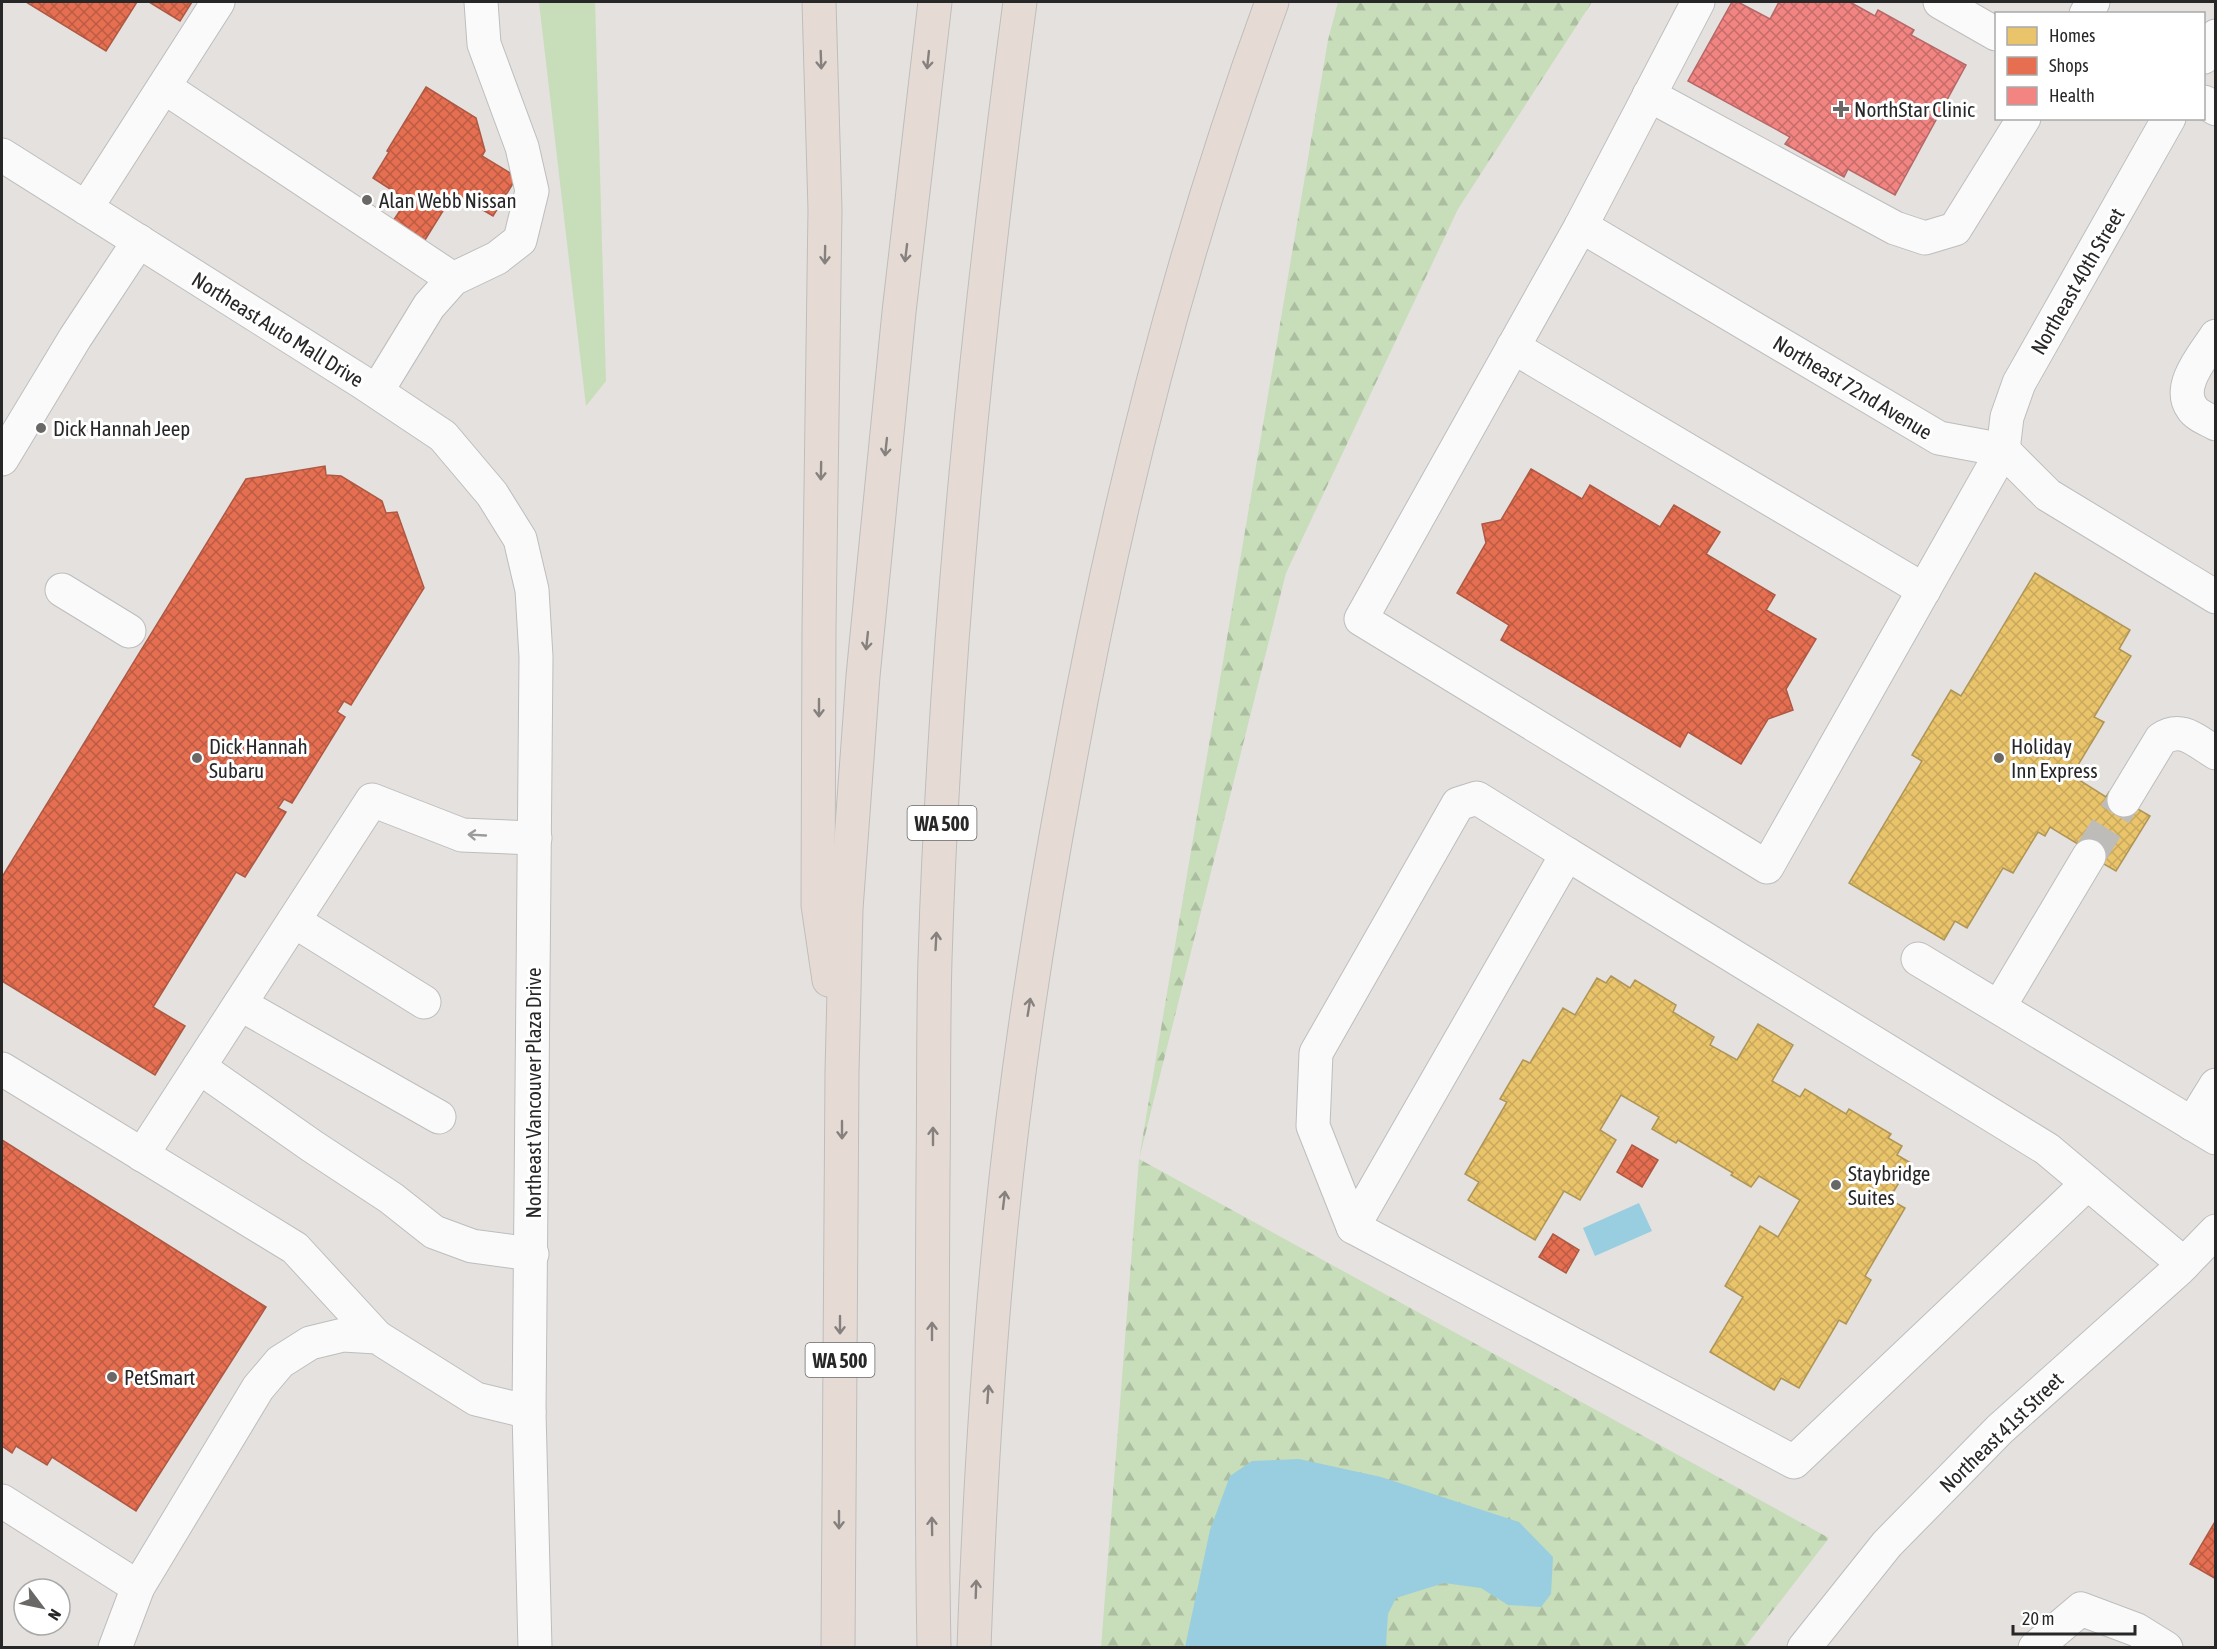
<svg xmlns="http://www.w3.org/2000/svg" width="2217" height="1649" font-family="'Asap Condensed',sans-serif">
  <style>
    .grass { fill: #c8ddba }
    .forest { fill: url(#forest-firs) }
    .water { fill: #98cedf }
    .homes { fill: url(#homes-cross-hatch); stroke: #af9556; stroke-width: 1.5 }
    .shops { fill: url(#shops-cross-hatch); stroke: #ad5944; stroke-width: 1.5 }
    .health { fill: url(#health-cross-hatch); stroke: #b56867; stroke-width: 1.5 }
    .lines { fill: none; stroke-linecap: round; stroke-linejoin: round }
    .minor-tunnel { stroke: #bebcb9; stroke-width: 33; stroke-dasharray: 33 16; stroke-linecap: butt }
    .minor-casing { stroke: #bebdbe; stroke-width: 35 }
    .highway-casing { stroke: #bebdbc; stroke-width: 35 }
    .minor { stroke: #fbfafa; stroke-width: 33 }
    .highway { stroke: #e5dbd4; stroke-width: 33 }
    .oneway { stroke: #86817e }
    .oneway2 { stroke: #9c9b9b }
    .poi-dot { fill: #696867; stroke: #fff; stroke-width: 2 }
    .labels { text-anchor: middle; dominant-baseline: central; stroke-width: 6; stroke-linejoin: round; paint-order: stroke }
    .shield { fill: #fff; stroke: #686868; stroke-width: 1.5 }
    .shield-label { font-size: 20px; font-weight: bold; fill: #272727 }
    .poi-label { font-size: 21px; fill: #272727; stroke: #fff; text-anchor: start }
    .street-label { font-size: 21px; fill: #272727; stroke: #fff }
  </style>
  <defs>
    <pattern id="forest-firs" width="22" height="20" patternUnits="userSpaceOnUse" patternTransform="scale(1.5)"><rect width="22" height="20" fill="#c8ddba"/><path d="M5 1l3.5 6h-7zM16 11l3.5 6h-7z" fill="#acbea0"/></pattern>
    <pattern id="homes-cross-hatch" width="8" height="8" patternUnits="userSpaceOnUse" patternTransform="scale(1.5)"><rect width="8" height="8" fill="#e9c46a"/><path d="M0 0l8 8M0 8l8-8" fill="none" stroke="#c8a85c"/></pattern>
    <pattern id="shops-cross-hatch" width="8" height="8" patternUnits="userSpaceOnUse" patternTransform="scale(1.5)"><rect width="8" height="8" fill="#e76f51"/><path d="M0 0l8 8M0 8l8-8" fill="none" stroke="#bb5b43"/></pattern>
    <pattern id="health-cross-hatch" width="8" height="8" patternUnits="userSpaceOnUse" patternTransform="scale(1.5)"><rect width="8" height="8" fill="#f28482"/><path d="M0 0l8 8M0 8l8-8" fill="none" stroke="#c46c6a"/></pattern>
  </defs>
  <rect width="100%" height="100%" fill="#e4e1de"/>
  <path class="grass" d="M539,2H595L606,381L586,406Z"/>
  <path class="forest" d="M1338,2H1592L1458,209L1286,573L1139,1159L1829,1538L1745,1647L1101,1648L1139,1159L1328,40Z"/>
  <g class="water">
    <path d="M1639,1203L1652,1231L1595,1256L1583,1228Z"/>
    <path d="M1299,1459L1381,1477L1519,1522L1553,1557L1551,1594L1541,1607L1508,1605L1481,1588L1444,1583L1396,1598L1388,1614L1386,1644L1388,1647H1185L1210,1530L1230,1476L1252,1461Z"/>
  </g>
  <g class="homes">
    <path d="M2035,573L2130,630L2119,649L2131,656L2094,717L2104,722L2078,765L2085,770L2079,780L2106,797L2109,792L2150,816L2116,871L2076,848L2078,844L2050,827L2045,836L2038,832L2013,873L2003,868L1967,928L1955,921L1944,940L1849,883L1922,761L1912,755L1951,690L1961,696Z"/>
    <path d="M1611,976L1630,988L1635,980L1676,1005L1673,1012L1714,1037L1710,1045L1737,1060L1758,1024L1793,1045L1772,1081L1800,1097L1805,1089L1846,1114L1849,1109L1891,1134L1888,1138L1902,1146L1897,1155L1911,1163L1889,1199L1905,1208L1865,1276L1871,1280L1846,1324L1839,1320L1799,1388L1781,1378L1774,1390L1710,1352L1743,1297L1725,1286L1760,1226L1778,1237L1800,1200L1759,1176L1751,1187L1731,1175L1733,1173L1678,1140L1676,1143L1652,1129L1659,1117L1621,1095L1600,1130L1616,1140L1580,1200L1564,1191L1535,1240L1468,1200L1479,1182L1465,1174L1507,1102L1500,1099L1523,1060L1530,1063L1563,1008L1575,1015L1597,978L1606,983Z"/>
  </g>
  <g class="shops">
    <path d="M26,2H137L106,51Z"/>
    <path d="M149,2H192L180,21Z"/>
    <path d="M426,87L476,118L485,151L482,156L517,177L493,216L454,193L425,240L393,221L407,200L373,178L389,152L387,151Z"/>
    <path d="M325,466L326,475L341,476L382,501L386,513L397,512L424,588L351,705L344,701L337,712L345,717L292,803L284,799L278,808L286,812L245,877L236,872L153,1007L185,1026L155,1075L2,981V877L246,479Z"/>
    <path d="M1531,469L1582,499L1590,485L1660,527L1674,505L1720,532L1706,554L1775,595L1766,610L1816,639L1786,689L1793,710L1768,719L1741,764L1688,732L1680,747L1501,640L1509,625L1457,593L1486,543L1482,524L1501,520Z"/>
    <path d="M2,1140L266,1307L136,1511L52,1457L47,1465L16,1446L12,1453L2,1446Z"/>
    <path d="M1632,1145L1658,1160L1642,1187L1617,1172Z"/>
    <path d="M1553,1234L1579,1250L1566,1273L1539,1257Z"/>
    <path d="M2216,1520V1579L2190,1564Z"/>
  </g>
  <path class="health" d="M1732,2H1738L1770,19L1779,2H1850L1875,16L1878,10L1914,30L1911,35L1966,65L1895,195L1848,169L1844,177L1785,144L1790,137L1688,81Z"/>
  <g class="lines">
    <path class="minor-tunnel" d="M2089,856L2124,800"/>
    <g class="minor-casing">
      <g id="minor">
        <path d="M1698,2L1581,226L1361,619L1767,867L2003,450L2007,417L2019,383L2169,118"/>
        <path d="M1940,2L1996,34"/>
        <path d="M2086,14L2093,2"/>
        <path d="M2204,57L2216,36"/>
        <path d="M164,87L453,279"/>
        <path d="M1649,95L1895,228L1925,238L1955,229L2024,118"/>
        <path d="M2204,102L2216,109"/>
        <path d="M2,155L362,382L443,436L492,494L520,539L532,590L536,657L529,1412L535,1648"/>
        <path d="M86,208L218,2"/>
        <path d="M1581,226L1939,438L2003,450L2048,495L2216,597"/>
        <path d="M2216,336C2204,355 2176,386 2192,408C2196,415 2209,420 2216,424"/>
        <path d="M1513,347L1924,590"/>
        <path d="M377,391L429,306L453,279L497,258L520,240L532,191L522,147L484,44L481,2"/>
        <path d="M2,459L75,338L139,241"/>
        <path d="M62,590L129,631"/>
        <path d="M2124,800L2161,739C2182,725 2196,741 2216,753"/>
        <path d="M294,921L424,1002"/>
        <path d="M1918,959L2216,1138"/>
        <path d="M240,1004L439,1117"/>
        <path d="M1999,1007L2089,856"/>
        <path d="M199,1067L312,1146L391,1198L434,1232L472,1246L532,1254"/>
        <path d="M2,1069L295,1248L377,1337"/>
        <path d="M2192,1124L2216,1085"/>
        <path d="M142,1155L372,800L462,835L535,838"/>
        <path d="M2088,1183L1794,1462L1353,1227L1567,854L2047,1149L2184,1264"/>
        <path d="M1353,1227L1313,1126L1316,1053L1458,804L1477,798L1567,854"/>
        <path d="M2,1501L138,1587"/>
        <path d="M115,1648L138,1587L258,1388L280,1362L310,1343L343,1335L377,1337L476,1399L529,1412"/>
        <path d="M1804,1648L1887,1544L2000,1429L2178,1270L2216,1231"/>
        <path d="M2035,1648L2081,1609L2137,1630L2166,1648"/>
      </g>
    </g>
    <g class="highway-casing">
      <g id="highway">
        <path d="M819,2L825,210L819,628L818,905L829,980"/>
        <path d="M838,1648L842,1072L846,909L863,676L899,312L935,2"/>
        <path d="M934,1648C931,1490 932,1332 933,1175C934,1103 933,1031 935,959C945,639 978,319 1020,2"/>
        <path d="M974,1648C979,1507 987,1366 1001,1226C1016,1075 1039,925 1067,776C1114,513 1180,252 1272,2"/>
      </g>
    </g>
    <use href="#minor" class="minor"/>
    <use href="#highway" class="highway"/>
  </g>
  <defs><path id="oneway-shaft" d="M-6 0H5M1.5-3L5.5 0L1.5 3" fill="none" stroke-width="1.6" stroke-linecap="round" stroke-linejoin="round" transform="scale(1.5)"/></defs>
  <g class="oneway">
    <use href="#oneway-shaft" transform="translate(821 60) rotate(88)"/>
    <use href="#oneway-shaft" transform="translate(928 60) rotate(96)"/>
    <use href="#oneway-shaft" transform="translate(906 253) rotate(97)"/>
    <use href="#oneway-shaft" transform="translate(825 255) rotate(91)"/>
    <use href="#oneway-shaft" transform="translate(886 447) rotate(96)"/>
    <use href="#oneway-shaft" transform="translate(821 471) rotate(91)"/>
    <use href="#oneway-shaft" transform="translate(867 641) rotate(96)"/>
    <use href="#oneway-shaft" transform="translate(819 708) rotate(90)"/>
    <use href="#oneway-shaft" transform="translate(936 941) rotate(-87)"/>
    <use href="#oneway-shaft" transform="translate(1029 1007) rotate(-81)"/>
    <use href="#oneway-shaft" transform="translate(842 1130) rotate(90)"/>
    <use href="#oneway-shaft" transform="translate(933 1136) rotate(-90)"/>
    <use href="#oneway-shaft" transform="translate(1004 1200) rotate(-83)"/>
    <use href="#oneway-shaft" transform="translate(840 1325) rotate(90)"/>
    <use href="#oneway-shaft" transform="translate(932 1331) rotate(-90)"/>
    <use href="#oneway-shaft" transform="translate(988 1394) rotate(-86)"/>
    <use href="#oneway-shaft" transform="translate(839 1520) rotate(90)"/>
    <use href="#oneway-shaft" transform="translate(932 1526) rotate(-91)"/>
    <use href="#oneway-shaft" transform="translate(976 1589) rotate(-88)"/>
  </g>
  <use class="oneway2" href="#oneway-shaft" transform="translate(477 835) rotate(-177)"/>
  <g class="poi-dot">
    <path d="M1838 100h6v6h6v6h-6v6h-6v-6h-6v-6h6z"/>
    <circle cx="367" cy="200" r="6"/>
    <circle cx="41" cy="428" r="6"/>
    <circle cx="197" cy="758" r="6"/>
    <circle cx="1999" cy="758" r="6"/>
    <circle cx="1836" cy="1185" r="6"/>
    <circle cx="112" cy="1377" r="6"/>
  </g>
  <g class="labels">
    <g class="shield">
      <rect x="907.5" y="806" width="69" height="34" rx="4.5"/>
      <rect x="805.5" y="1343" width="69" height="34" rx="4.5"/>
    </g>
    <g class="shield-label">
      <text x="942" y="823">WA 500</text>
      <text x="840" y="1360">WA 500</text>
    </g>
    <g class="poi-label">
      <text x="1854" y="109">NorthStar Clinic</text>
      <text x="379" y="200">Alan Webb Nissan</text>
      <text x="53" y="428">Dick Hannah Jeep</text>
      <text x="209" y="746">Dick Hannah<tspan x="209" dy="24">Subaru</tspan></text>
      <text x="2011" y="746">Holiday<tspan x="2011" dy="24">Inn Express</tspan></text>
      <text x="1848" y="1173">Staybridge<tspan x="1848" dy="24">Suites</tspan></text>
      <text x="124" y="1377">PetSmart</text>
    </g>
    <g class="street-label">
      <text transform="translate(2077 281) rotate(-60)">Northeast 40th Street</text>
      <text transform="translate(278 329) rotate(32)">Northeast Auto Mall Drive</text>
      <text transform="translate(1853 387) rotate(31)">Northeast 72nd Avenue</text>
      <text transform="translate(533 1093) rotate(-90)">Northeast Vancouver Plaza Drive</text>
      <text transform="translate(2001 1432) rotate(-44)">Northeast 41st Street</text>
    </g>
  </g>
  <rect width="2217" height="1649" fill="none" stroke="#272727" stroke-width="6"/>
  <rect x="1995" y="12" width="210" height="108" fill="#ffffff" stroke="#a9a9a9" stroke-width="1.5"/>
  <rect x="2007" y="27" width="30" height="18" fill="#e9c46a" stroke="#a9a9a9" stroke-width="1.5"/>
  <text x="2049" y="42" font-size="18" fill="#272727">Homes</text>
  <rect x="2007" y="57" width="30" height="18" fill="#e76f51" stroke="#a9a9a9" stroke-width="1.5"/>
  <text x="2049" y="72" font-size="18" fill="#272727">Shops</text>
  <rect x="2007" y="87" width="30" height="18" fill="#f28482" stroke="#a9a9a9" stroke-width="1.5"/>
  <text x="2049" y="102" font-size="18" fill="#272727">Health</text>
  <g transform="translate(42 1607) rotate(122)"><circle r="28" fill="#ffffff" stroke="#a9a9a9" stroke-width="1.5"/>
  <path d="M0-4.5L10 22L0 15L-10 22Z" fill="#696867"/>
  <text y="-9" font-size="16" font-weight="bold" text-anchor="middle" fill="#272727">N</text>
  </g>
  <path d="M2013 1625v9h122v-9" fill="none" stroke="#272727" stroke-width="3"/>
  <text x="2022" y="1625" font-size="18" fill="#272727" stroke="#ffffff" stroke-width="4.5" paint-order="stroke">20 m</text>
</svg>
